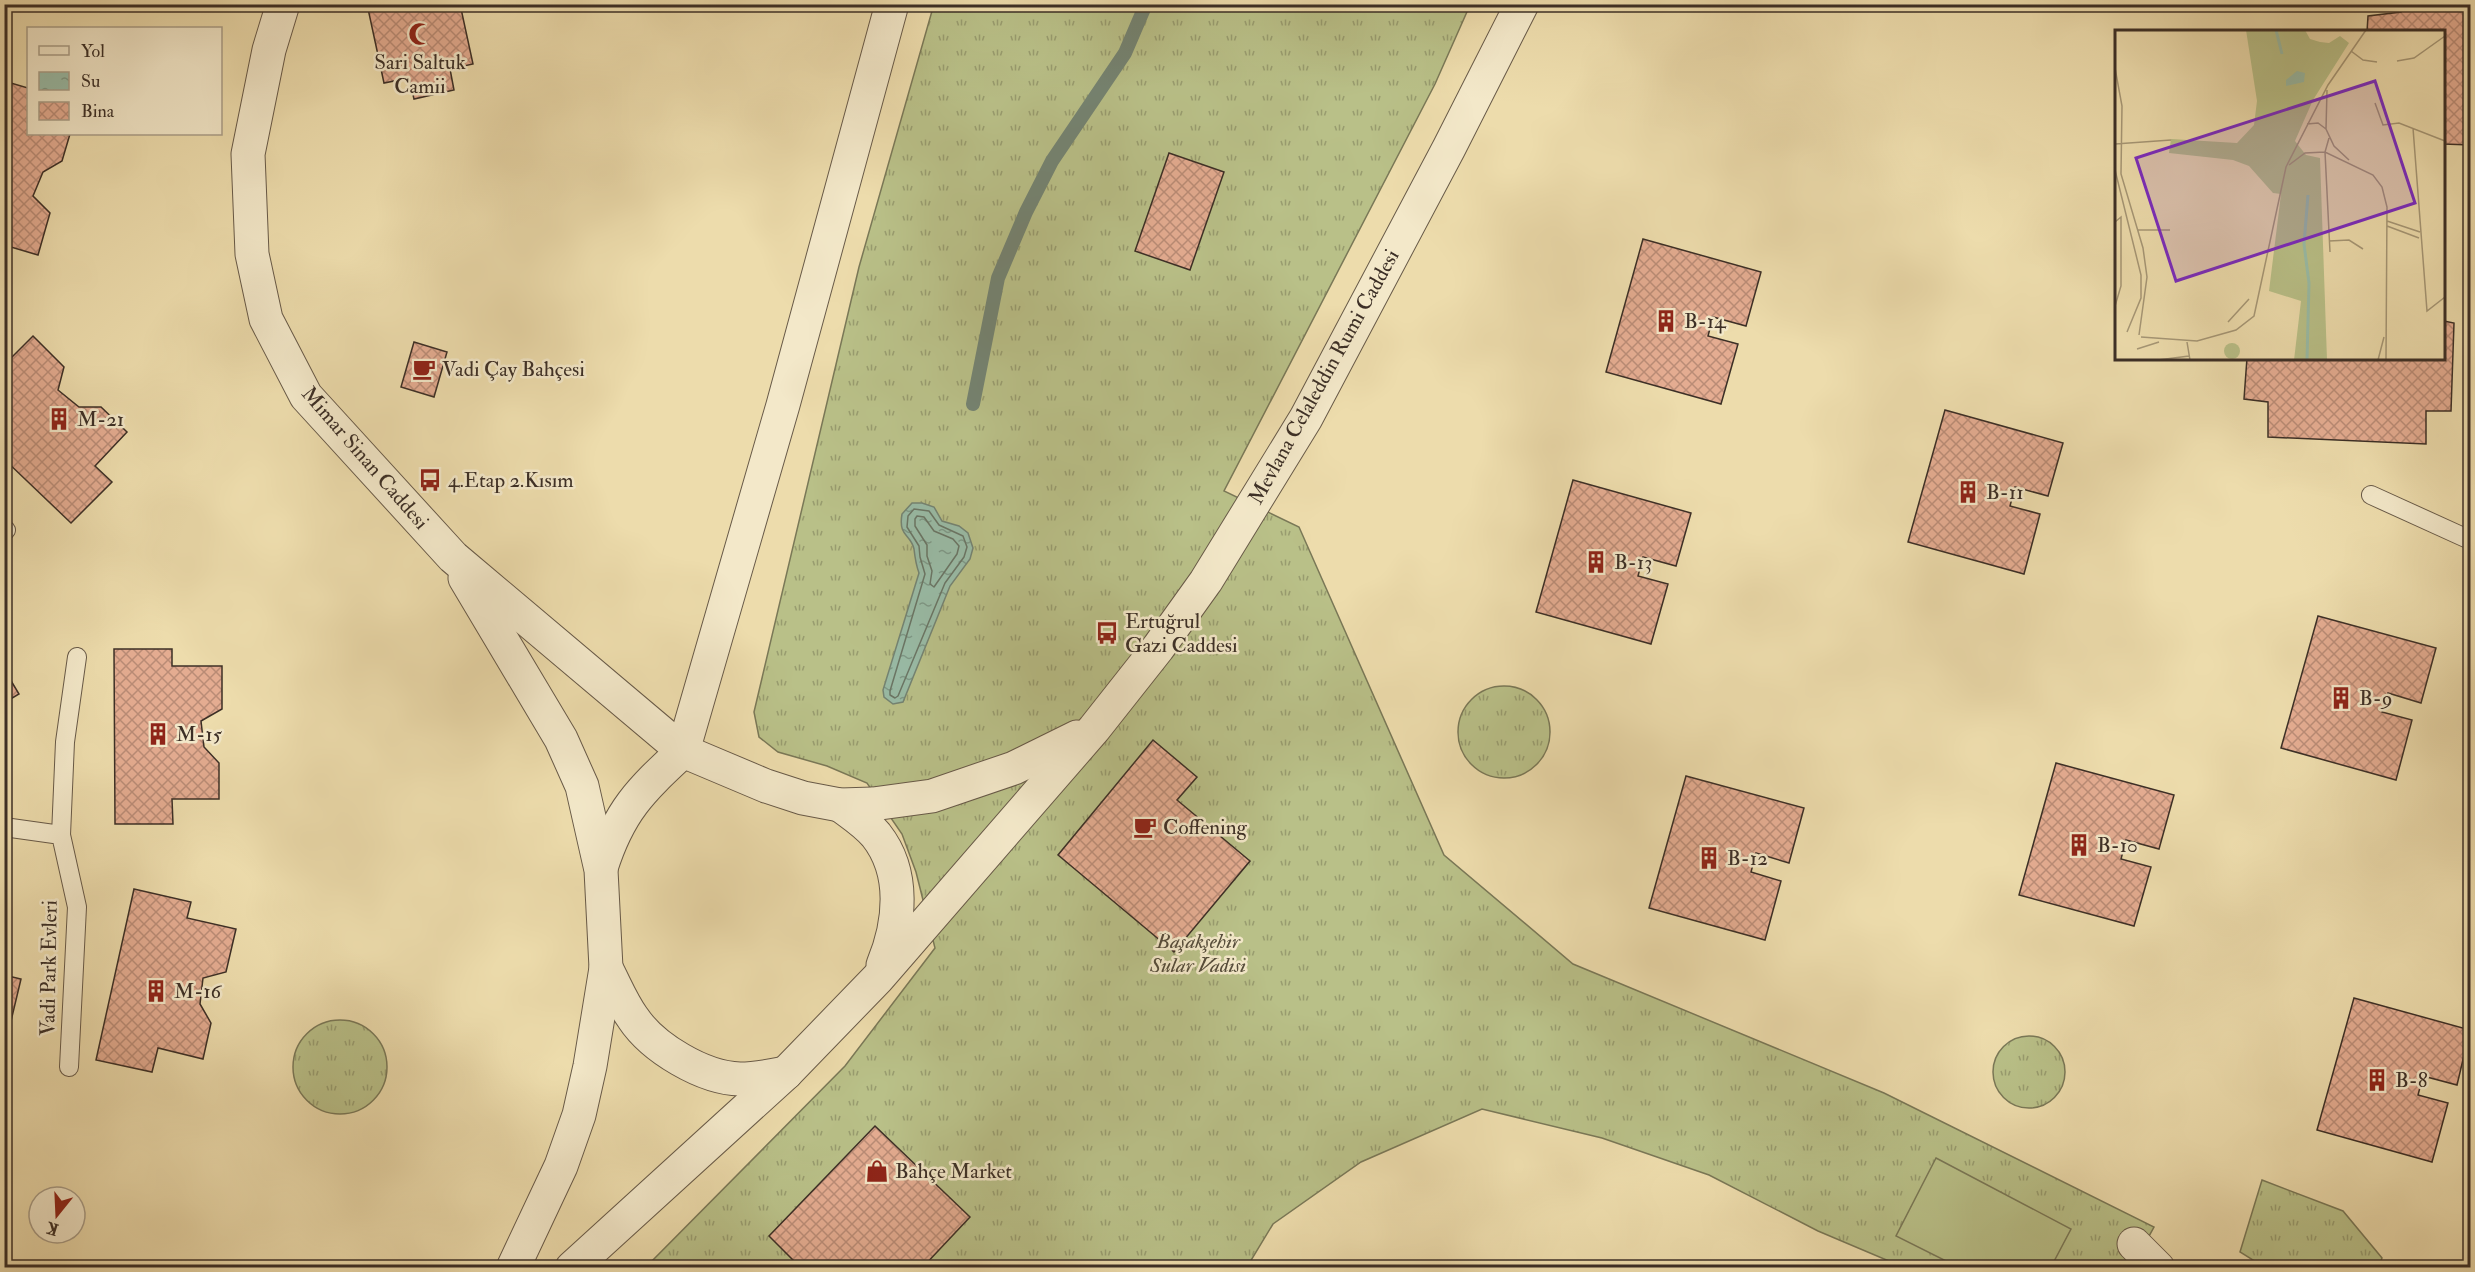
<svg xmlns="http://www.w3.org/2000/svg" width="2475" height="1272" font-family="'IM FELL Double Pica',serif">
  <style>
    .grass { fill: url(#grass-tufts); stroke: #7a7857; stroke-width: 1.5 }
    .pitch { fill: #b9c088; stroke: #7a7857; stroke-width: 1.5 }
    .water { fill: url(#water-ripples); stroke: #748473; stroke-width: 1.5 }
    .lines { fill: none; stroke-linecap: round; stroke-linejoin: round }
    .shore { stroke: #6a7666; stroke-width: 1.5 }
    .stream { stroke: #748473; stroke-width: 14 }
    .building { fill: url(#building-cross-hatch); stroke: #3c2f26; stroke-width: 1.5 }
    .service-casing { stroke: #685a48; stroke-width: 20 }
    .minor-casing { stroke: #685a48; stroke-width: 35 }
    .tertiary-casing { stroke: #685a48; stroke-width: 35 }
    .service { stroke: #f3e8c9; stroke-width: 18 }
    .minor { stroke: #f3e8c9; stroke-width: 33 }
    .tertiary { stroke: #f3e8c9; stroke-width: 33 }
    .labels { text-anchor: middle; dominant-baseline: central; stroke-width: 5; stroke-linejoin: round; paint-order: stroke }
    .poi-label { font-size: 21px; fill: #3c2f26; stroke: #f3e8c9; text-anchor: start }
    .street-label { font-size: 21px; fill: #3c2f26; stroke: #f3e8c9 }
    .park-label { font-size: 21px; font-style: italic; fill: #554c3a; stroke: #f3e8c9 }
    .inset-river { fill: none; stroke: #99bca7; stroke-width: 3 }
    .inset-road { fill: none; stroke: #a69776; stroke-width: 1.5 }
    .view { fill: #7b2cbf; fill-opacity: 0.15; stroke: #7b2cbf; stroke-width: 3 }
    .inset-edge { fill: none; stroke: #3c2f26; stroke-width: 3 }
  </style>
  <defs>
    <pattern id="grass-tufts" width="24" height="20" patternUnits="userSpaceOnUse" patternTransform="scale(1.5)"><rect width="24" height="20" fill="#b9c088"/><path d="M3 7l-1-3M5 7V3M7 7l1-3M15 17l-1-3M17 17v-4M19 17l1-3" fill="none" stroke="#989c6f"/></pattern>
    <pattern id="water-ripples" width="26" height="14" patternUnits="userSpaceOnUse" patternTransform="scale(1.5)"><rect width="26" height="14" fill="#99bca7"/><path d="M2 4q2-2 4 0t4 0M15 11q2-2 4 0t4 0" fill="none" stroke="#7e9988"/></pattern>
    <pattern id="building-cross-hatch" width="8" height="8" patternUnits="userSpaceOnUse" patternTransform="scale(1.5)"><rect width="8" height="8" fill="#e4ac91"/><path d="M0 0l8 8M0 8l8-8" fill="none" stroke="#ba8c76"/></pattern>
  </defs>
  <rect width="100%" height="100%" fill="#eddcac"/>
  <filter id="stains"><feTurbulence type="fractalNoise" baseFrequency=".00333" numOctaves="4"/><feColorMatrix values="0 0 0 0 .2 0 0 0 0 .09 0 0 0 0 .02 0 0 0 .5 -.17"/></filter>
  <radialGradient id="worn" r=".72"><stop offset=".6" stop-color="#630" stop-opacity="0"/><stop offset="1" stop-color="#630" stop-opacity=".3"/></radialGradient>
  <g class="grass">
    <path d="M934,4L1470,5L1435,84L1224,491L1299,527L1444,855L1573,964L1884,1093L2154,1227L2132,1267H1903L1818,1231L1709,1175L1602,1138L1482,1109L1361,1162L1273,1224L1247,1267L645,1268L845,1066L935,948L916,872L902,834L867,783L827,766L778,752L759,737L754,712L859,267Z"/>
    <circle cx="1504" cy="732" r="46"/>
    <circle cx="340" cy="1067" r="47"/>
    <circle cx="2029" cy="1072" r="36"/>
    <path d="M2262,1180L2343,1211L2382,1258L2379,1267H2264L2240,1252Z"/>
  </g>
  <path class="pitch" d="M1936,1158L2071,1229L2051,1267H1958L1896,1236Z"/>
  <path class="water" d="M912,503H922L934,507L942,521L959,526L968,533L973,548L970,559L950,586L903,702L893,704L884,697L883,690L919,573C916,565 915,558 914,549C911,534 898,537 902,514Z"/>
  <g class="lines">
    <g class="shore">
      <path d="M914,509L929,511L939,525L963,536L967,547L964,557L945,583L898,696L895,698L890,695V691L925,574L920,557L919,546L907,527L908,516Z"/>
      <path d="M917,516L924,517L934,531L953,539L959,546L957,554L934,587L930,584L932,571L927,556V545L915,526V519Z"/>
    </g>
    <path class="stream" d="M973,404L998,278L1026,212L1052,161L1125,53L1146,4"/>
  </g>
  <g class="building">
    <path d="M367,4H460L473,64L450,69L454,90L414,99L409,78L384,83Z"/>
    <path d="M2400,4H2470V145L2444,144V32H2367L2368,16L2401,12Z"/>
    <path d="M4,81L28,88V134H70L62,161L43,172L33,196L50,213L38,255L4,245Z"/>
    <path d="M1169,153L1224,172L1190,270L1135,251Z"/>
    <path d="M1643,239L1761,272L1746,326L1713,317L1708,336L1738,344L1721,404L1606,372Z"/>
    <path d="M2444,321L2454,323L2451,411H2426V444L2268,437V402L2244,399L2247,358H2444Z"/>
    <path d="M33,336L64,367L58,390L79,407H101L127,432L95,466L112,482L71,523L4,459V365Z"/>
    <path d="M414,342L447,352L434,397L401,387Z"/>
    <path d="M1945,410L2063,443L2048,496L2015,487L2010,506L2040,514L2024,574L1908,542Z"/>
    <path d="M1573,480L1691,513L1676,566L1643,557L1638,576L1668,584L1651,644L1536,612Z"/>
    <path d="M2318,616L2436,648L2421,703L2388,693L2382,712L2412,720L2396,780L2281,748Z"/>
    <path d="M114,649H172V666H222V709L201,721L204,747L219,763V799H172L173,824H115Z"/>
    <path d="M4,669L19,694L4,703Z"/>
    <path d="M1153,740L1197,777L1177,800L1250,861L1174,952L1058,855Z"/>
    <path d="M2056,763L2174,795L2159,849L2126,840L2121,859L2151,867L2134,926L2019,895Z"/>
    <path d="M1686,776L1804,808L1789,863L1756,853L1751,872L1781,881L1765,940L1649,908Z"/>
    <path d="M134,889L191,902L187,918L236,929L226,972L203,978L200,1004L211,1023L203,1059L158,1048L152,1072L96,1060Z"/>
    <path d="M4,975L21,979L11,1021L4,1023Z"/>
    <path d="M2354,998L2470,1030L2457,1085L2423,1076L2418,1095L2448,1103L2432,1162L2317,1130Z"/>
    <path d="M875,1126L970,1217L922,1268H801L769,1236Z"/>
  </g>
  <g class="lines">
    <g class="service-casing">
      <g id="service">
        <path d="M2371,495L2470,540"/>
        <path d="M4,529L6,530"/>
        <path d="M4,827L61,835L77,907L69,1067"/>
        <path d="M61,835L65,742L77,657"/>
      </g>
    </g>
    <g class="minor-casing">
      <g id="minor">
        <path d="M683,751L783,405L892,4"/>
        <path d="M2134,1244L2158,1268"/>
      </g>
    </g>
    <g class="tertiary-casing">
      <g id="tertiary">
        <path d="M283,4L269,50L248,154L252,254L266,319L306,396L453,557L683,751L766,786L803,798L840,805L873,804L932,796L1014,768L1077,737"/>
        <path d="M465,578L561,739L582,786L601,870L606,968L590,1066L579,1115L561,1166L513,1268"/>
        <path d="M840,805C852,814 866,823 876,835C906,873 900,924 883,965"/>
        <path d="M601,868C619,811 640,791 683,751"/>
        <path d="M606,968C615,985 622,1003 633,1018C653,1048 703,1078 740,1079C755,1079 771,1076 786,1073"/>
        <path d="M572,1268L786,1073L878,978L1094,729L1158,648L1206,581L1306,418L1449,148L1522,4"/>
      </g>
    </g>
    <use href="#service" class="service"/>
    <use href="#minor" class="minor"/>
    <use href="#tertiary" class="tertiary"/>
  </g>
  <defs>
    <g id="mosque-bare" transform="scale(1.8)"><path d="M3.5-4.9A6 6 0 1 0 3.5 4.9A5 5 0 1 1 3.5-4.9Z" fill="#8f2418" stroke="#f3e8c9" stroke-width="2.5" paint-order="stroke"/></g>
    <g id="building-bare" transform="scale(1.8)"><path d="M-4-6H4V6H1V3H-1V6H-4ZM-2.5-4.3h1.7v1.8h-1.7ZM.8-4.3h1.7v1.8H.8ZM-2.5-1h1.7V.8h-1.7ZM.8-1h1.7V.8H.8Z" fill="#8f2418" stroke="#f3e8c9" stroke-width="2.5" paint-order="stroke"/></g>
    <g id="cafe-bare" transform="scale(1.8)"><path d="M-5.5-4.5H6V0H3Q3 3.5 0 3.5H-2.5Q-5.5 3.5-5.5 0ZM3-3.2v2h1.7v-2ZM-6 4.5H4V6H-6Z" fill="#8f2418" stroke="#f3e8c9" stroke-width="2.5" paint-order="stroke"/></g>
    <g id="bus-bare" transform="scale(1.8)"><path d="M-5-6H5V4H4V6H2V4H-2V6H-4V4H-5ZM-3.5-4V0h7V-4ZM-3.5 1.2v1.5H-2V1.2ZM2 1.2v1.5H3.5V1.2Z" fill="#8f2418" stroke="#f3e8c9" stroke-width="2.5" paint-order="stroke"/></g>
    <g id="shop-bare" transform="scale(1.8)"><path d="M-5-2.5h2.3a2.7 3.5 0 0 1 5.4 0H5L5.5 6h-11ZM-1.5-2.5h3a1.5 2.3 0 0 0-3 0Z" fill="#8f2418" stroke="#f3e8c9" stroke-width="2.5" paint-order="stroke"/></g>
  </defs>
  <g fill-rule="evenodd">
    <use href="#mosque-bare" x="420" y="34"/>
    <use href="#building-bare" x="1666" y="321"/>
    <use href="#cafe-bare" x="424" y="369"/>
    <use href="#building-bare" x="59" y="419"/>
    <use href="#bus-bare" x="430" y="480"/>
    <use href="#building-bare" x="1968" y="492"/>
    <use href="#building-bare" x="1596" y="562"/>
    <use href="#bus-bare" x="1107" y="633"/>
    <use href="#building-bare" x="2341" y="698"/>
    <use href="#building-bare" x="158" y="734"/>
    <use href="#cafe-bare" x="1145" y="827"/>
    <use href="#building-bare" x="2079" y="845"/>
    <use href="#building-bare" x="1709" y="858"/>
    <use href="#building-bare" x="156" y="991"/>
    <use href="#building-bare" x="2377" y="1080"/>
    <use href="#shop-bare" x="877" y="1171"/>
  </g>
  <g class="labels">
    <g class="poi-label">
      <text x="420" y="62" text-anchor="middle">Sari Saltuk<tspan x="420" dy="24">Camii</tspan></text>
      <text x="1684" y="321">B-14</text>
      <text x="442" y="369">Vadi Çay Bahçesi</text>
      <text x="77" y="419">M-21</text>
      <text x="448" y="480">4.Etap 2.Kısım</text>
      <text x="1986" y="492">B-11</text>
      <text x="1614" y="562">B-13</text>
      <text x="1125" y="621">Ertuğrul<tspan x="1125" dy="24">Gazi Caddesi</tspan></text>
      <text x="2359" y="698">B-9</text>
      <text x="176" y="734">M-15</text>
      <text x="1163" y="827">Coffening</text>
      <text x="2097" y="845">B-10</text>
      <text x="1727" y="858">B-12</text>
      <text x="174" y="991">M-16</text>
      <text x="2395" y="1080">B-8</text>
      <text x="895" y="1171">Bahçe Market</text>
    </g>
    <g class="street-label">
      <text transform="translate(1324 377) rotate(-61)">Mevlana Celaleddin Rumi Caddesi</text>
      <text transform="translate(365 458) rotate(49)">Mimar Sinan Caddesi</text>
      <text transform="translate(49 968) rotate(-89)">Vadi Park Evleri</text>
    </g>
    <g class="park-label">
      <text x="1198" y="941">Başakşehir<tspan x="1198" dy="24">Sular Vadisi</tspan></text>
    </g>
  </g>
  <g transform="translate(2115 30)">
    <rect width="330" height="330" fill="#eddcac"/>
    <path d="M131,0H190L195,9L205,12L214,13L225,6L234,13L198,70L180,111L191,125L205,128L212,330H179L186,271L154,261L166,164L158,163L134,136L118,130L54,123L56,109L122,113L139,95L142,71Z" fill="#b9c088"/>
    <path d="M109 321a8 8 0 1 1 16 0a8 8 0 1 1-16 0Z" fill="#b9c088"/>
    <path d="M182,41L190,43L189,52L171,56V50Z" fill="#99bca7"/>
    <path class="inset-river" d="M161,0L167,24M192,330L194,253L189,214L193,165"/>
    <path class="inset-road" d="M236,21L248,30L262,32M282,31L299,28L330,6M0,38L7,76L6,144L28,218L32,247L24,305M212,60L211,99L219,116L234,130M0,66V94M260,73L268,95L284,93L330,111M192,94L203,93L211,99M298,98L312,281L330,267M214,108L210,122L215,222M0,114L56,110M174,135L190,123L210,122L258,145L267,157L272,177L271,330M0,140L26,245V268L12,302M330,147V166M272,191L305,202M0,192L6,187V256L0,276M272,196L304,208M23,200H55M214,211L234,210L248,219M113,292L134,269M26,307L82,311L121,300L139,286L171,137L213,55L251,0M72,312L75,330M22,319L44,312M43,330L74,326M263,330L269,307"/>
    <path class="view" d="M260,51L300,173L61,251L21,128Z"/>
    <rect width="330" height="330" class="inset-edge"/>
  </g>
  <rect width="2475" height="1272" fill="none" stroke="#eddcac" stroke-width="24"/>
  <rect x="6" y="6" width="2463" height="1260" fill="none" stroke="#3c2f26" stroke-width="3"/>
  <rect x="12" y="12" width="2451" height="1248" fill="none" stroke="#3c2f26" stroke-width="1.5"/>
  <rect x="27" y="27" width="195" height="108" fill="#f3e8c9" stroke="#aa9e88" stroke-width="1.5"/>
  <rect x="39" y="46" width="30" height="9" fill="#f3e8c9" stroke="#aa9e88" stroke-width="1.5"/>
  <text x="81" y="57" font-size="18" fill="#3c2f26">Yol</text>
  <rect x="39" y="72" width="30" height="18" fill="url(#water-ripples)" stroke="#aa9e88" stroke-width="1.5"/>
  <text x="81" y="87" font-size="18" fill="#3c2f26">Su</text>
  <rect x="39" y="102" width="30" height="18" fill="url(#building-cross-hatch)" stroke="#aa9e88" stroke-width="1.5"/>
  <text x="81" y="117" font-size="18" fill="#3c2f26">Bina</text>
  <g transform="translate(57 1215) rotate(198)"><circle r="28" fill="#f3e8c9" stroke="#aa9e88" stroke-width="1.5"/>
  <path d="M0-4.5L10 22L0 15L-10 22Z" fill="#8f2418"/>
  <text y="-9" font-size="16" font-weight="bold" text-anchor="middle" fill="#3c2f26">K</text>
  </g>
  <rect width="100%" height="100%" filter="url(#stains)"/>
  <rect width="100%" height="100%" fill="url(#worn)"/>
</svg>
